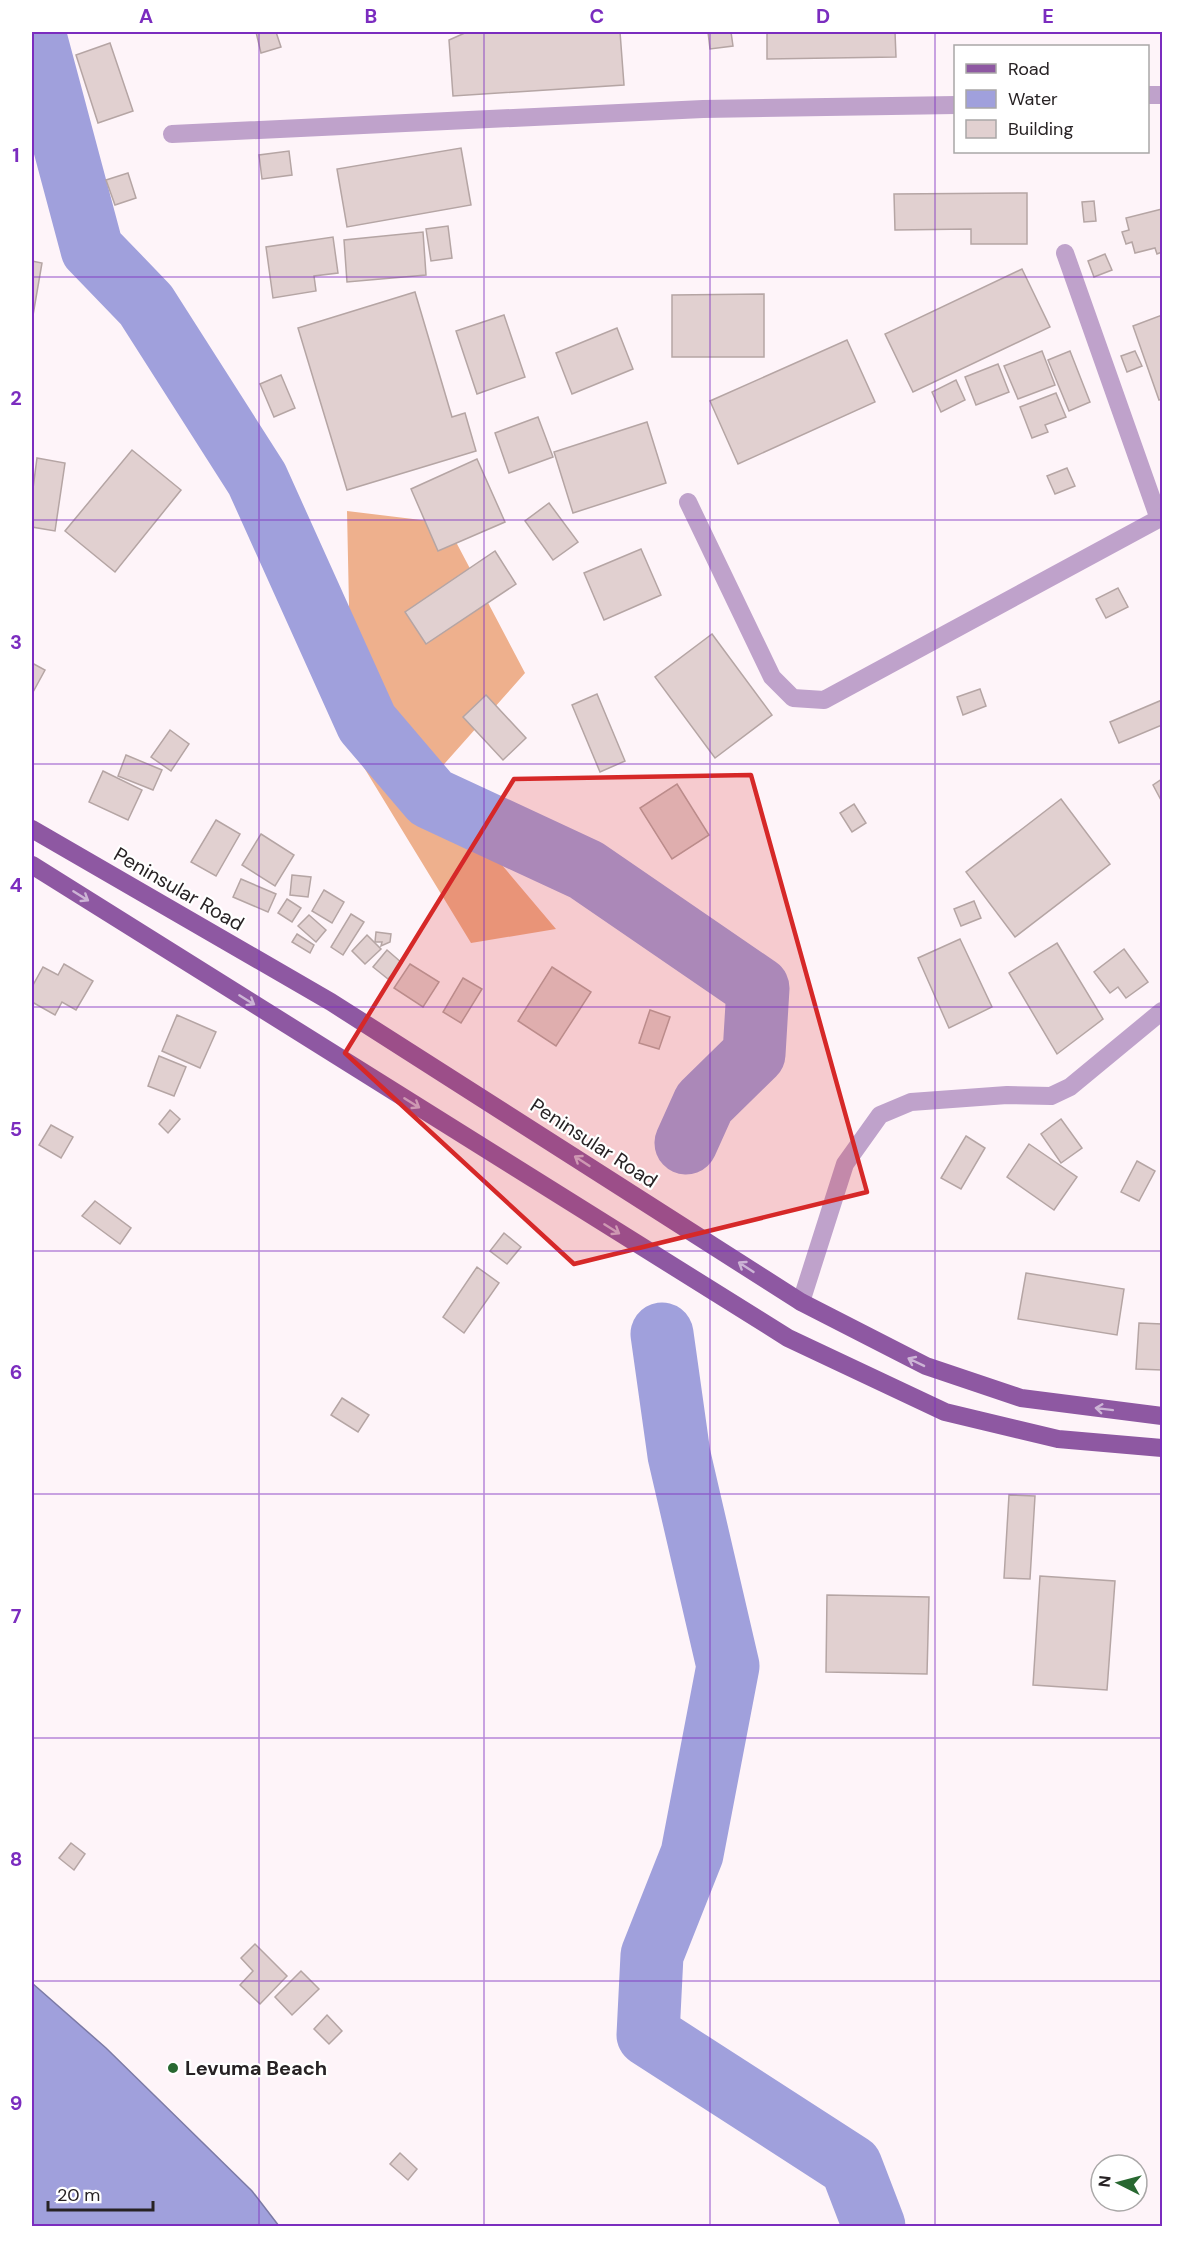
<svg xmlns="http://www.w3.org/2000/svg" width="1194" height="2258" font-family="'DM Sans',sans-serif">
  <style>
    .forest { fill: #eeb08d }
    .water { fill: #a0a0dc; stroke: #7c7aa5; stroke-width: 1.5 }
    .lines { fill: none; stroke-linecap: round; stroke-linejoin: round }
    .river { stroke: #a0a0dc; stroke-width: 63 }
    .building { fill: #e1d0d0; stroke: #b5a5a4; stroke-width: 1.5 }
    .minor { stroke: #bfa2cb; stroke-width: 18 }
    .primary { stroke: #8e58a2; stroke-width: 18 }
    .oneway { stroke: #ccb4d5 }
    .marked { fill: #d62828; fill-opacity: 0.2; stroke: #d62828; stroke-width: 4.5; stroke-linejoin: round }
    .grid { fill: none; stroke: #7b2cbf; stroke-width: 1.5; stroke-opacity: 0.55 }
    .poi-dot { fill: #286831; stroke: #fff; stroke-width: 2 }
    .labels { text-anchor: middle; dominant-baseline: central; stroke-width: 4.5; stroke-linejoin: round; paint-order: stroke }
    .street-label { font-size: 20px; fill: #272224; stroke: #fff }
    .poi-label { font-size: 20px; font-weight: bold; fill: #272224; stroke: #fff; text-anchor: start }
    .neatline { fill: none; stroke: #7b2cbf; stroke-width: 2 }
    .grid-label { font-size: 20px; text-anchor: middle; font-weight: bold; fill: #7b2cbf }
  </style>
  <rect width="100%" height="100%" fill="#fef4f9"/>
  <path class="forest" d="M347,511L446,523L525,673L430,780L556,929L471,943L352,748Z"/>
  <path class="water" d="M32,1983L106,2048L252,2191L279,2226H32Z"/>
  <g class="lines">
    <g class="river">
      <path d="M34,32L92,249L146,305L257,479L367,723L431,798L586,870L758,988L754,1054L704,1103L686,1143"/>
      <path d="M662,1334L679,1455L728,1666L692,1854L652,1955L648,2035L851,2166L874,2226"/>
    </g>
  </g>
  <g class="building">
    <path d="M256,32H276L281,47L261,53Z"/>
    <path d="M467,32H620L624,85L453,96L449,40Z"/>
    <path d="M708,32H731L733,46L710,49Z"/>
    <path d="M767,32H895L896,57L767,59Z"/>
    <path d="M110,43L133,111L98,123L76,55Z"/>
    <path d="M461,148L471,205L347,227L337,169Z"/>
    <path d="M289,151L292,175L262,179L259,155Z"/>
    <path d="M128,173L136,198L115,205L106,180Z"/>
    <path d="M1027,193V244H971V229L895,230L894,194Z"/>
    <path d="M1094,201L1096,221L1084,222L1082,202Z"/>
    <path d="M1162,209V252L1157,254L1155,248L1135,253L1132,242L1126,244L1122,232L1129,230L1126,218Z"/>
    <path d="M448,226L452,258L431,261L426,229Z"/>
    <path d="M423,232L426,275L347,282L344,240Z"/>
    <path d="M333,237L338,273L314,276L316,291L273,298L266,247Z"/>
    <path d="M1105,254L1112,270L1094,277L1088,261Z"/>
    <path d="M32,261L42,263L32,321Z"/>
    <path d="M1022,269L1050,327L913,392L885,334Z"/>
    <path d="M415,292L452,417L465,413L476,451L347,490L298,328Z"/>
    <path d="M764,294V357H672V295Z"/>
    <path d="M504,315L525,377L477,394L456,331Z"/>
    <path d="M1162,315V399L1159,400L1133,326Z"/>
    <path d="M617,328L633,369L572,394L556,353Z"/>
    <path d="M847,340L875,402L738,464L710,401Z"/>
    <path d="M1042,351L1055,385L1018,399L1004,366Z"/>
    <path d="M1070,351L1090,402L1069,411L1048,360Z"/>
    <path d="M1135,351L1142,366L1127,372L1121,356Z"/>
    <path d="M998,364L1009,392L976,405L965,377Z"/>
    <path d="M281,375L295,408L274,417L260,384Z"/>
    <path d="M956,380L965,400L941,412L932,392Z"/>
    <path d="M1056,393L1066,417L1045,425L1048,432L1032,438L1020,407Z"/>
    <path d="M538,417L553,457L509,473L495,433Z"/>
    <path d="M647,422L666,483L573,513L554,452Z"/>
    <path d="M132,450L181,490L115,572L65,531Z"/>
    <path d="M37,458L65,463L55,531L32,527V496Z"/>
    <path d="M477,459L505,522L438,551L411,489Z"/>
    <path d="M1067,468L1075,486L1055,494L1047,476Z"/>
    <path d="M549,503L578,542L553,560L525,521Z"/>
    <path d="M641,549L661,595L604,620L584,573Z"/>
    <path d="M495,551L516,584L426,644L405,612Z"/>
    <path d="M1118,588L1128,607L1106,618L1096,599Z"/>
    <path d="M712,634L772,715L715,758L655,677Z"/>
    <path d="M32,663L45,670L32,694Z"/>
    <path d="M980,689L986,706L963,715L957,697Z"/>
    <path d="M597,694L625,761L600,772L572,705Z"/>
    <path d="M486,695L526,738L503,760L463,717Z"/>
    <path d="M1162,700V725L1119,743L1110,722Z"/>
    <path d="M170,730L189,744L171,771L151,757Z"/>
    <path d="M126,755L162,770L153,790L118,776Z"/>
    <path d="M103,771L142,790L128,820L89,802Z"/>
    <path d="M1162,779V802L1153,785Z"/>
    <path d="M677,784L709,835L672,859L640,808Z"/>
    <path d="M1061,799L1110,864L1015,937L966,872Z"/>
    <path d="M854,804L866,823L852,832L840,813Z"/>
    <path d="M216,820L240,834L216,876L191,862Z"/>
    <path d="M261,834L294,855L275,886L242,865Z"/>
    <path d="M292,875L311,877L308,897L290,895Z"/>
    <path d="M241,879L276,894L268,912L233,897Z"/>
    <path d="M324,890L344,902L332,923L312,911Z"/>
    <path d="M287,899L301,908L292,922L278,913Z"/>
    <path d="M974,901L981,918L961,926L954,909Z"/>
    <path d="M351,914L364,922L343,955L331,947Z"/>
    <path d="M309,915L326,930L316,942L298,926Z"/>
    <path d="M376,932L391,934L390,942L381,946L382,942H375Z"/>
    <path d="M297,934L314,945L310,953L292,942Z"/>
    <path d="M367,935L381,949L365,964L352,951Z"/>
    <path d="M960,939L992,1007L949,1028L918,958Z"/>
    <path d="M1057,943L1103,1019L1057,1054L1009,973Z"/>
    <path d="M1124,949L1148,982L1126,998L1118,987L1110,993L1094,972Z"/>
    <path d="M387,950L402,963L388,979L373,967Z"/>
    <path d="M64,964L93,981L76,1010L62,1002L55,1015L32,1002V987L43,967L58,975Z"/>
    <path d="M410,964L439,982L423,1007L394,988Z"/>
    <path d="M552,967L591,992L556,1046L518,1021Z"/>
    <path d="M463,978L482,989L461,1023L443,1012Z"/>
    <path d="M650,1010L670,1017L659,1049L639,1043Z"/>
    <path d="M177,1015L216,1032L200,1068L162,1051Z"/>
    <path d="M159,1056L186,1067L174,1096L148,1086Z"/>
    <path d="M170,1110L180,1119L168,1133L159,1124Z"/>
    <path d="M1061,1119L1082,1148L1061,1163L1041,1134Z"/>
    <path d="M51,1125L73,1137L61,1158L39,1145Z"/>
    <path d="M966,1136L985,1148L961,1189L941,1178Z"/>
    <path d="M1029,1144L1077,1177L1054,1210L1007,1177Z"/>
    <path d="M1137,1161L1155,1171L1139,1201L1121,1192Z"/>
    <path d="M95,1201L131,1228L120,1244L82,1216Z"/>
    <path d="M504,1233L521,1247L507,1264L490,1251Z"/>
    <path d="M477,1267L499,1283L464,1333L443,1317Z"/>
    <path d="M1026,1273L1124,1289L1117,1335L1018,1319Z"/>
    <path d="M1139,1323L1162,1324V1370L1136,1369Z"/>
    <path d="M342,1398L369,1415L358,1432L331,1415Z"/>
    <path d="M1009,1495L1035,1496L1030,1579L1004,1578Z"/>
    <path d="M1040,1576L1115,1581L1107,1690L1033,1685Z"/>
    <path d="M827,1595L929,1597L927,1674L826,1672Z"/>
    <path d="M71,1843L85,1854L74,1870L59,1858Z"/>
    <path d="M255,1944L287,1976L260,2004L240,1985L253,1971L241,1958Z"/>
    <path d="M301,1971L319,1989L292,2015L275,1997Z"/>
    <path d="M327,2015L342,2031L329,2044L314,2029Z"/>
    <path d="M400,2153L417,2169L408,2180L390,2164Z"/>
  </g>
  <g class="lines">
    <g class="minor">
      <path d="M1148,95H1162"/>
      <path d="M172,134L703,109L956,105"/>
      <path d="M1065,253L1159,519"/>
      <path d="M688,502L772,677L793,698L824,700L1162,517"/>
      <path d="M801,1302L845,1164L880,1115L911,1102L1007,1095L1051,1096L1070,1087L1162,1011"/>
    </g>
    <g class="primary">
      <path d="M32,829L331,1002L801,1302L926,1366L1021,1398L1162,1416"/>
      <path d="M32,865L788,1338L945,1412L1058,1439L1162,1448"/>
    </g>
  </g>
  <defs><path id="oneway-shaft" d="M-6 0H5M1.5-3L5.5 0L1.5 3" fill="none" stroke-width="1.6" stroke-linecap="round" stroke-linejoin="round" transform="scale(1.5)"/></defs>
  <g class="oneway">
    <use href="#oneway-shaft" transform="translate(81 896) rotate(32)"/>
    <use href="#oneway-shaft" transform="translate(247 1000) rotate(32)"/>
    <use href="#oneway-shaft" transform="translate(412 1103) rotate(32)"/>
    <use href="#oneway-shaft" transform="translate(582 1161) rotate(-147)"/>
    <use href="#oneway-shaft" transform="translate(612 1229) rotate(32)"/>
    <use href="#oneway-shaft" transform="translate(746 1267) rotate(-147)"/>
    <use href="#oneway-shaft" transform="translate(916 1362) rotate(-154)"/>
    <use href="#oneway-shaft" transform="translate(1104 1409) rotate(-173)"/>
  </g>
  <path class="marked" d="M751,775L867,1192L574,1264L345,1053L514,779Z"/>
  <path class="grid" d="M259,32V2226M484,32V2226M710,32V2226M935,32V2226M32,277H1162M32,520H1162M32,764H1162M32,1007H1162M32,1251H1162M32,1494H1162M32,1738H1162M32,1981H1162"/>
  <circle class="poi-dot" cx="173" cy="2068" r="6"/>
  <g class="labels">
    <g class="street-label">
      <text transform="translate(179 889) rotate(30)">Peninsular Road</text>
      <text transform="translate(594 1143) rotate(33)">Peninsular Road</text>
    </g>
    <g class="poi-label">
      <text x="185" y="2068">Levuma Beach</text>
    </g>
  </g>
  <rect width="1194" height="2258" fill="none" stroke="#ffffff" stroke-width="66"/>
  <rect x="954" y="45" width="195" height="108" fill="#ffffff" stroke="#a9a7a7" stroke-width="1.5"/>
  <rect x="966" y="64" width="30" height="9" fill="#8e58a2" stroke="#a9a7a7" stroke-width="1.5"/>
  <text x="1008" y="75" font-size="18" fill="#272224">Road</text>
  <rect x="966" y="90" width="30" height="18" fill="#a0a0dc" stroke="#a9a7a7" stroke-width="1.5"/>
  <text x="1008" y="105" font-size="18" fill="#272224">Water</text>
  <rect x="966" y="120" width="30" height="18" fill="#e1d0d0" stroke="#a9a7a7" stroke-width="1.5"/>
  <text x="1008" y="135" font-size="18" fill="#272224">Building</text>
  <g transform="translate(1119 2183) rotate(276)"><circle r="28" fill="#ffffff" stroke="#a9a7a7" stroke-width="1.5"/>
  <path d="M0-4.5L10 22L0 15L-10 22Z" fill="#286831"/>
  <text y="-9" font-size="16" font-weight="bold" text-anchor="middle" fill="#272224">N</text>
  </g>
  <path d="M48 2201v9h105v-9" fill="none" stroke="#272224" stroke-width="3"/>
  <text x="57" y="2201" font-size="18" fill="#272224" stroke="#ffffff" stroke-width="4.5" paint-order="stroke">20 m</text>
  <rect x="33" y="33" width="1128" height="2192" class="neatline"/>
  <g class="grid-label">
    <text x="146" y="23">A</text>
    <text x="371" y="23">B</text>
    <text x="597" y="23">C</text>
    <text x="823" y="23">D</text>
    <text x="1048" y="23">E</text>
    <text x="16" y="162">1</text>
    <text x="16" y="405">2</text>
    <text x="16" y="649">3</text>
    <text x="16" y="892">4</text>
    <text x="16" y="1136">5</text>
    <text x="16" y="1379">6</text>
    <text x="16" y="1623">7</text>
    <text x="16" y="1866">8</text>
    <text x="16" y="2110">9</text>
  </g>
</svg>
